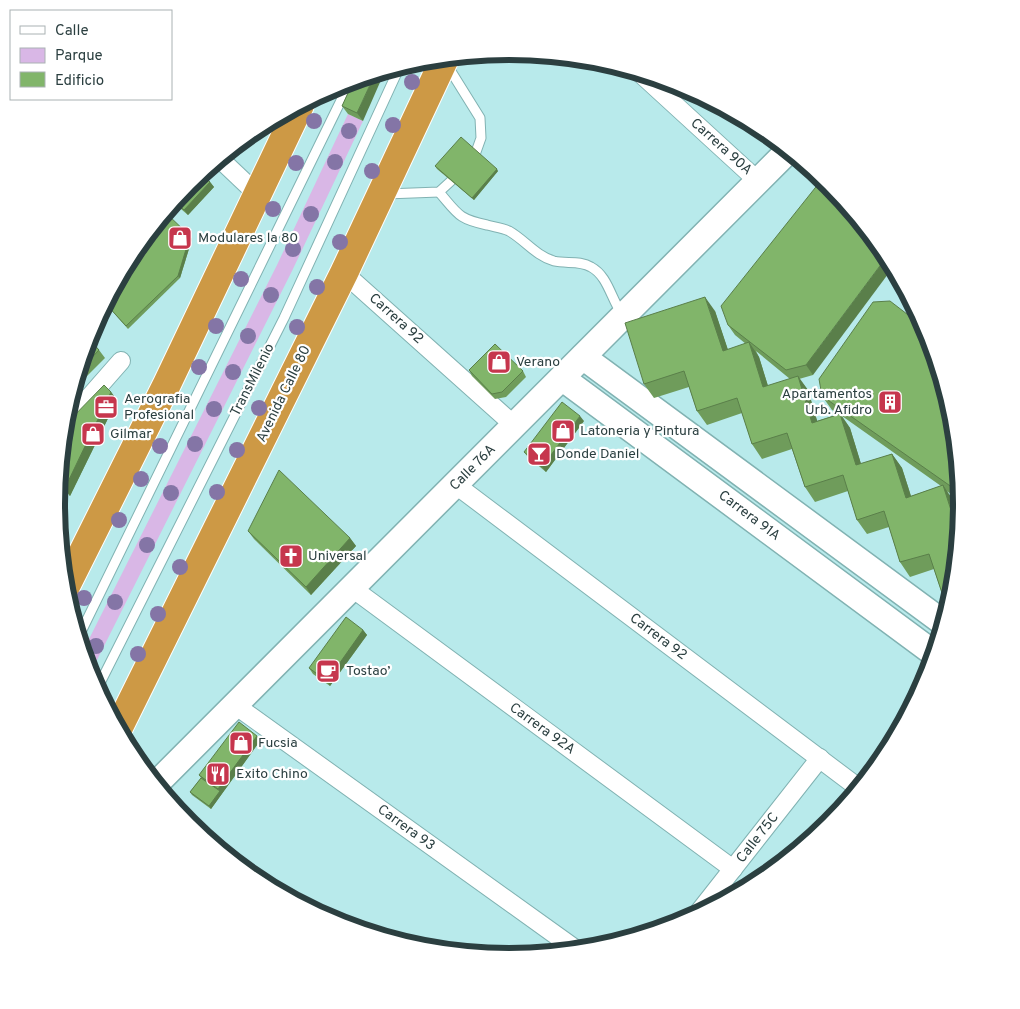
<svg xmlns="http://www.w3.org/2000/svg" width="1020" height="1009" font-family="Overpass,sans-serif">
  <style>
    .green { fill: #d9b7e6 }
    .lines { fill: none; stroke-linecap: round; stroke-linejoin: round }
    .lane-casing { stroke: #81b2b2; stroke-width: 11 }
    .street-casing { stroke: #81b2b2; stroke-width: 20 }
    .secondary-casing { stroke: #81b2b2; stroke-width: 28 }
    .highway-casing { stroke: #fff; stroke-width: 30 }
    .lane { stroke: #fff; stroke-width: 9 }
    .street { stroke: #fff; stroke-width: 18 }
    .secondary { stroke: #fff; stroke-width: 25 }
    .highway { stroke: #cd9945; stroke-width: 28 }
    .tree { fill: #8475a6 }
    .wall { fill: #6f9c5b; fill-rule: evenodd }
    .shaded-wall { fill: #5a7f4a }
    .building { fill: #81b56a; stroke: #5a7f4a }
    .labels { text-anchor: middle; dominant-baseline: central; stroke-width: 4.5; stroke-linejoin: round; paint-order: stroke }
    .street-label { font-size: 14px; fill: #2b3f40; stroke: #fff }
    .poi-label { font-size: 14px; fill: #2b3f40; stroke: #fff; text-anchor: start }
    .rim { fill: none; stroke: #2b3f40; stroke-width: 6 }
  </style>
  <rect width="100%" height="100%" fill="#b8eaeb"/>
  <path class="green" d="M348,114L363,121L292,271L90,674L83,651L277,265Z"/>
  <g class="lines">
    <g class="lane-casing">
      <g id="lane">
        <path d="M447,65L480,118L481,138L476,152"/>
        <path d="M439,192C458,214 458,219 487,225C494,227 503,228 509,231C525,240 536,256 554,261C566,264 580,260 591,267C608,276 611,299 622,314"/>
        <path d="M386,194L439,192L451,181"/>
        <path d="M79,636L350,82"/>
        <path d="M97,689L284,318L400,66"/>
      </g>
    </g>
    <g class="street-casing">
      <g id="street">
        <path d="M639,72L758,181"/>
        <path d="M220,159L258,195"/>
        <path d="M344,273L515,426"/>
        <path d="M64,426L121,361"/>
        <path d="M456,485L860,789"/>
        <path d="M352,588L733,869"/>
        <path d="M235,705L578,951"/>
        <path d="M695,917L820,758"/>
      </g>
    </g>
    <g class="secondary-casing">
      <g id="secondary">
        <path d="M583,357L945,624"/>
        <path d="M562,378L936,655"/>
        <path d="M156,784L789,150"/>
      </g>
    </g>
    <g class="highway-casing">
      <g id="highway">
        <path d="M65,588L167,384L300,105"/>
        <path d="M118,729L344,273L445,58"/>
      </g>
    </g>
    <use href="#lane" class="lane"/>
    <use href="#street" class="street"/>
    <use href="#secondary" class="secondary"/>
    <use href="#highway" class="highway"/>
  </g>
  <g class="tree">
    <circle cx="412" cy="82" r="8"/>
    <circle cx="314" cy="121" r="8"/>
    <circle cx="393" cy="125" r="8"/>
    <circle cx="349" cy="131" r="8"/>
    <circle cx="335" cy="162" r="8"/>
    <circle cx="296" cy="163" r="8"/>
    <circle cx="372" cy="171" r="8"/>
    <circle cx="273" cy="209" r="8"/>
    <circle cx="311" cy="214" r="8"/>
    <circle cx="340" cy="242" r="8"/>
    <circle cx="293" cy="249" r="8"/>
    <circle cx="241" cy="279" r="8"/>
    <circle cx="317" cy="287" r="8"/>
    <circle cx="271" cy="295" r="8"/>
    <circle cx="216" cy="326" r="8"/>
    <circle cx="297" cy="327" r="8"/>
    <circle cx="248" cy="336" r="8"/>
    <circle cx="199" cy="367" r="8"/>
    <circle cx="233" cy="372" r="8"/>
    <circle cx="259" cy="408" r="8"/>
    <circle cx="214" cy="409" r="8"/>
    <circle cx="195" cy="444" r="8"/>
    <circle cx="160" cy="446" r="8"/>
    <circle cx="237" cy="450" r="8"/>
    <circle cx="141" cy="479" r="8"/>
    <circle cx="217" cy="492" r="8"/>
    <circle cx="171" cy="493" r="8"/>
    <circle cx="119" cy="520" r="8"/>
    <circle cx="147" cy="545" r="8"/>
    <circle cx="180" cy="567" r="8"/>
    <circle cx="84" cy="598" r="8"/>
    <circle cx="115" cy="602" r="8"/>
    <circle cx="158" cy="614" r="8"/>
    <circle cx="96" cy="646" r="8"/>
    <circle cx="138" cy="654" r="8"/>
  </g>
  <g class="wall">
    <path d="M354,80L363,121L348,114L342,106Z"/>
    <path d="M435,166L498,171L474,200L437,169Z"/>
    <path d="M823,178L813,375L799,379L808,390L817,421L839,414L832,410L822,396L955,416L963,502L945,490L953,500L954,593L949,610L946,605L934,569L910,577L900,562L889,527L867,534L857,520L848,491L815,502L805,487L792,449L762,459L752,444L742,413L707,425L697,411L689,387L654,398L644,384L715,311L728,350L746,344L735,335L728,325ZM756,351L790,379L768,386L759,357ZM842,416L941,486L911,496L902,468L892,454L861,464L850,428Z"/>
    <path d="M210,182L214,187L188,215L174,203L190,184Z"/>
    <path d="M190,236L192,239L180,278L128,329L106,304L133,252Z"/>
    <path d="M89,339L99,350L105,358L82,381L77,377Z"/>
    <path d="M469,370L523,371L526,377L506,397L495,399L472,376Z"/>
    <path d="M111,392L117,400L70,496L59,484L65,425Z"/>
    <path d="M584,421L546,472L528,457L524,452Z"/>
    <path d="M248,531L350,538L356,546L311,595L254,539Z"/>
    <path d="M363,630L367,635L330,686L313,674L309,668Z"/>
    <path d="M257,736L260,741L211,809L192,795L190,792L201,778L199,775Z"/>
  </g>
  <g class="shaded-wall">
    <path d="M385,71L363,121L357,113L375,74Z"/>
    <path d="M497,169L498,171L474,200L472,198Z"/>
    <path d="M210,182L214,187L188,215L184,210Z"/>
    <path d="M190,236L192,239L180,278L178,276Z"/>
    <path d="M888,255L894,266L813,375L806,365Z"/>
    <path d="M705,297L715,311L733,365L723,351Z"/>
    <path d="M749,342L759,357L773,402L763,387Z"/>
    <path d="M798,376L808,390L822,437L812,423Z"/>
    <path d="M111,392L117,400L70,496L65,488Z"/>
    <path d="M840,414L850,428L866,480L856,465Z"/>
    <path d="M580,416L584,421L546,472L542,467Z"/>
    <path d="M892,454L902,468L916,512L906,498Z"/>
    <path d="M943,485L953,500L961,526H956Z"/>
    <path d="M350,538L356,546L311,595L306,587Z"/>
    <path d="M363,630L367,635L330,686L327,681Z"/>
    <path d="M257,736L260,741L211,809L209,806L220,791L218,789Z"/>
  </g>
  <g class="building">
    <path d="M375,74L357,113L342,106L354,80Z"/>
    <path d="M461,137L497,169L472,198L435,166Z"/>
    <path d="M202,174L210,182L184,210L175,202L190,184Z"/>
    <path d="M823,178L831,184L888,255L806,365L786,370L728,325L721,306Z"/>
    <path d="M166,213L190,236L178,276L126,326L106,304L133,252Z"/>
    <path d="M705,297L723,351L749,342L763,387L798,376L812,423L840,414L856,465L892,454L906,498L943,485L956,526L961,525L954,593L951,604L946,605L929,554L900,562L884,511L857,520L843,475L805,487L787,433L752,444L737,398L697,411L684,371L644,384L625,323Z"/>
    <path d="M890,301L929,331L955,416L962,489L956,490L822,396L819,379L873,302Z"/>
    <path d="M89,339L99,350L80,370Z"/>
    <path d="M495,344L523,371L502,392L492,394L469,370Z"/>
    <path d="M104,385L111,392L65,488L59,482L65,425Z"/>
    <path d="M562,402L580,416L542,467L524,452Z"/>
    <path d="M279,470L350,538L306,587L248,531Z"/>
    <path d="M346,617L363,630L327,681L309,668Z"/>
    <path d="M239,722L257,736L218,789L199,775Z"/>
    <path d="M201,778L220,791L209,806L190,792Z"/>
  </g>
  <defs>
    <g id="shop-square" transform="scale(1.25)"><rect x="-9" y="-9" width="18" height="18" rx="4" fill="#c6364d" stroke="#fff"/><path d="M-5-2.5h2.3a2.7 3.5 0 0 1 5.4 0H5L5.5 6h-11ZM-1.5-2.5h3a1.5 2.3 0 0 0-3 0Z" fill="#fff"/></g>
    <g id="building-square" transform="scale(1.25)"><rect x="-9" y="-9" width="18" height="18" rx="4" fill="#c6364d" stroke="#fff"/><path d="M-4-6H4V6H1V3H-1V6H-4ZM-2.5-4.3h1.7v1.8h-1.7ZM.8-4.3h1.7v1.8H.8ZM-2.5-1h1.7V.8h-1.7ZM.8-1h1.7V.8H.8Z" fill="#fff"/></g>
    <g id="office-square" transform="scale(1.25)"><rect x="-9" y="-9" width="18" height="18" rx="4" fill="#c6364d" stroke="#fff"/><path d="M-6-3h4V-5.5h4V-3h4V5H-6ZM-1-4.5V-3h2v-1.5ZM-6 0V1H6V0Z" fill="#fff"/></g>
    <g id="bar-square" transform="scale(1.25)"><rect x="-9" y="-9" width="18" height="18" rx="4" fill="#c6364d" stroke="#fff"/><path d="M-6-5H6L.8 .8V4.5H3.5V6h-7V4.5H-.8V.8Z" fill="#fff"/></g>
    <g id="church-square" transform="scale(1.25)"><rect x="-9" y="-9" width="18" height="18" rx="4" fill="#c6364d" stroke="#fff"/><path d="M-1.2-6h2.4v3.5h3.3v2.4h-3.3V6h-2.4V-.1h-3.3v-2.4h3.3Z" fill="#fff"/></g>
    <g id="cafe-square" transform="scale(1.25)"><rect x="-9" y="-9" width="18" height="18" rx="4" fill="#c6364d" stroke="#fff"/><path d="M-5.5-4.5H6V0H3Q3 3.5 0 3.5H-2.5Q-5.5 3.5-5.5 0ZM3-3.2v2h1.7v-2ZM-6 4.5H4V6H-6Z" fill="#fff"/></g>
    <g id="restaurant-square" transform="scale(1.25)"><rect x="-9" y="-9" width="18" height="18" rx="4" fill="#c6364d" stroke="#fff"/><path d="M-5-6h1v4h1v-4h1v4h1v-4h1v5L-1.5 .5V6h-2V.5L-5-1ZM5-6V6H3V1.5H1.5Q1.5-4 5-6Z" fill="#fff"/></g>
  </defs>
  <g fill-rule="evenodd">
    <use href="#shop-square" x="180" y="238"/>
    <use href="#shop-square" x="499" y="362"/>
    <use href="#building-square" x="890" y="402"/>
    <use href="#office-square" x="106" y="407"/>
    <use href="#shop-square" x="563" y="431"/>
    <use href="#shop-square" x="93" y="434"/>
    <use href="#bar-square" x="539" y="454"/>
    <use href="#church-square" x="291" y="556"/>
    <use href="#cafe-square" x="328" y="671"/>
    <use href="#shop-square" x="241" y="743"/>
    <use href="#restaurant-square" x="218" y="774"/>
  </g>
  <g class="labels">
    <g class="street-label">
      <text transform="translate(721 147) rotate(42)">Carrera 90A</text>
      <text transform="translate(396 319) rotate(42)">Carrera 92</text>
      <text transform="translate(253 380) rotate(-63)">TransMilenio</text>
      <text transform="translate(284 394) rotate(-64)">Avenida Calle 80</text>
      <text transform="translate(473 468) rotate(-45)">Calle 76A</text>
      <text transform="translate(749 516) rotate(37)">Carrera 91A</text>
      <text transform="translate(658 637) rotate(37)">Carrera 92</text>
      <text transform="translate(542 729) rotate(36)">Carrera 92A</text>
      <text transform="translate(406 828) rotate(36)">Carrera 93</text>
      <text transform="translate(758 838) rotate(-52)">Calle 75C</text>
    </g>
    <g class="poi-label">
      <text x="198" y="238">Modulares la 80</text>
      <text x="516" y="362">Verano</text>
      <text x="872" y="394" text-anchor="end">Apartamentos<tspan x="872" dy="16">Urb. Afidro</tspan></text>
      <text x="124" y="399">Aerografia<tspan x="124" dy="16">Profesional</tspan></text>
      <text x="580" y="431">Latoneria y Pintura</text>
      <text x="110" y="434">Gilmar</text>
      <text x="556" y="454">Donde Daniel</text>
      <text x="308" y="556">Universal</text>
      <text x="346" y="671">Tostao’</text>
      <text x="258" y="743">Fucsia</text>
      <text x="236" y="774">Exito Chino</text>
    </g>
  </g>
  <path d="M0 0H1020V1009H0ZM65 504a444 444 0 1 1 888 0a444 444 0 1 1-888 0Z" fill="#fff" fill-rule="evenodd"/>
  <path class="rim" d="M65 504a444 444 0 1 1 888 0a444 444 0 1 1-888 0Z"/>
  <rect x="10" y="10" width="162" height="90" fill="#ffffff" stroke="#aab2b3"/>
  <rect x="20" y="26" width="25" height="8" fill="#ffffff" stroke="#aab2b3"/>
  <text x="55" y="35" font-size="15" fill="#2b3f40">Calle</text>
  <rect x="20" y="48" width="25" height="15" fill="#d9b7e6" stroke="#aab2b3"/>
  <text x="55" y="60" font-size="15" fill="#2b3f40">Parque</text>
  <rect x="20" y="72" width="25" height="15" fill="#81b56a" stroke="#aab2b3"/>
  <text x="55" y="85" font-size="15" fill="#2b3f40">Edificio</text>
</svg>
